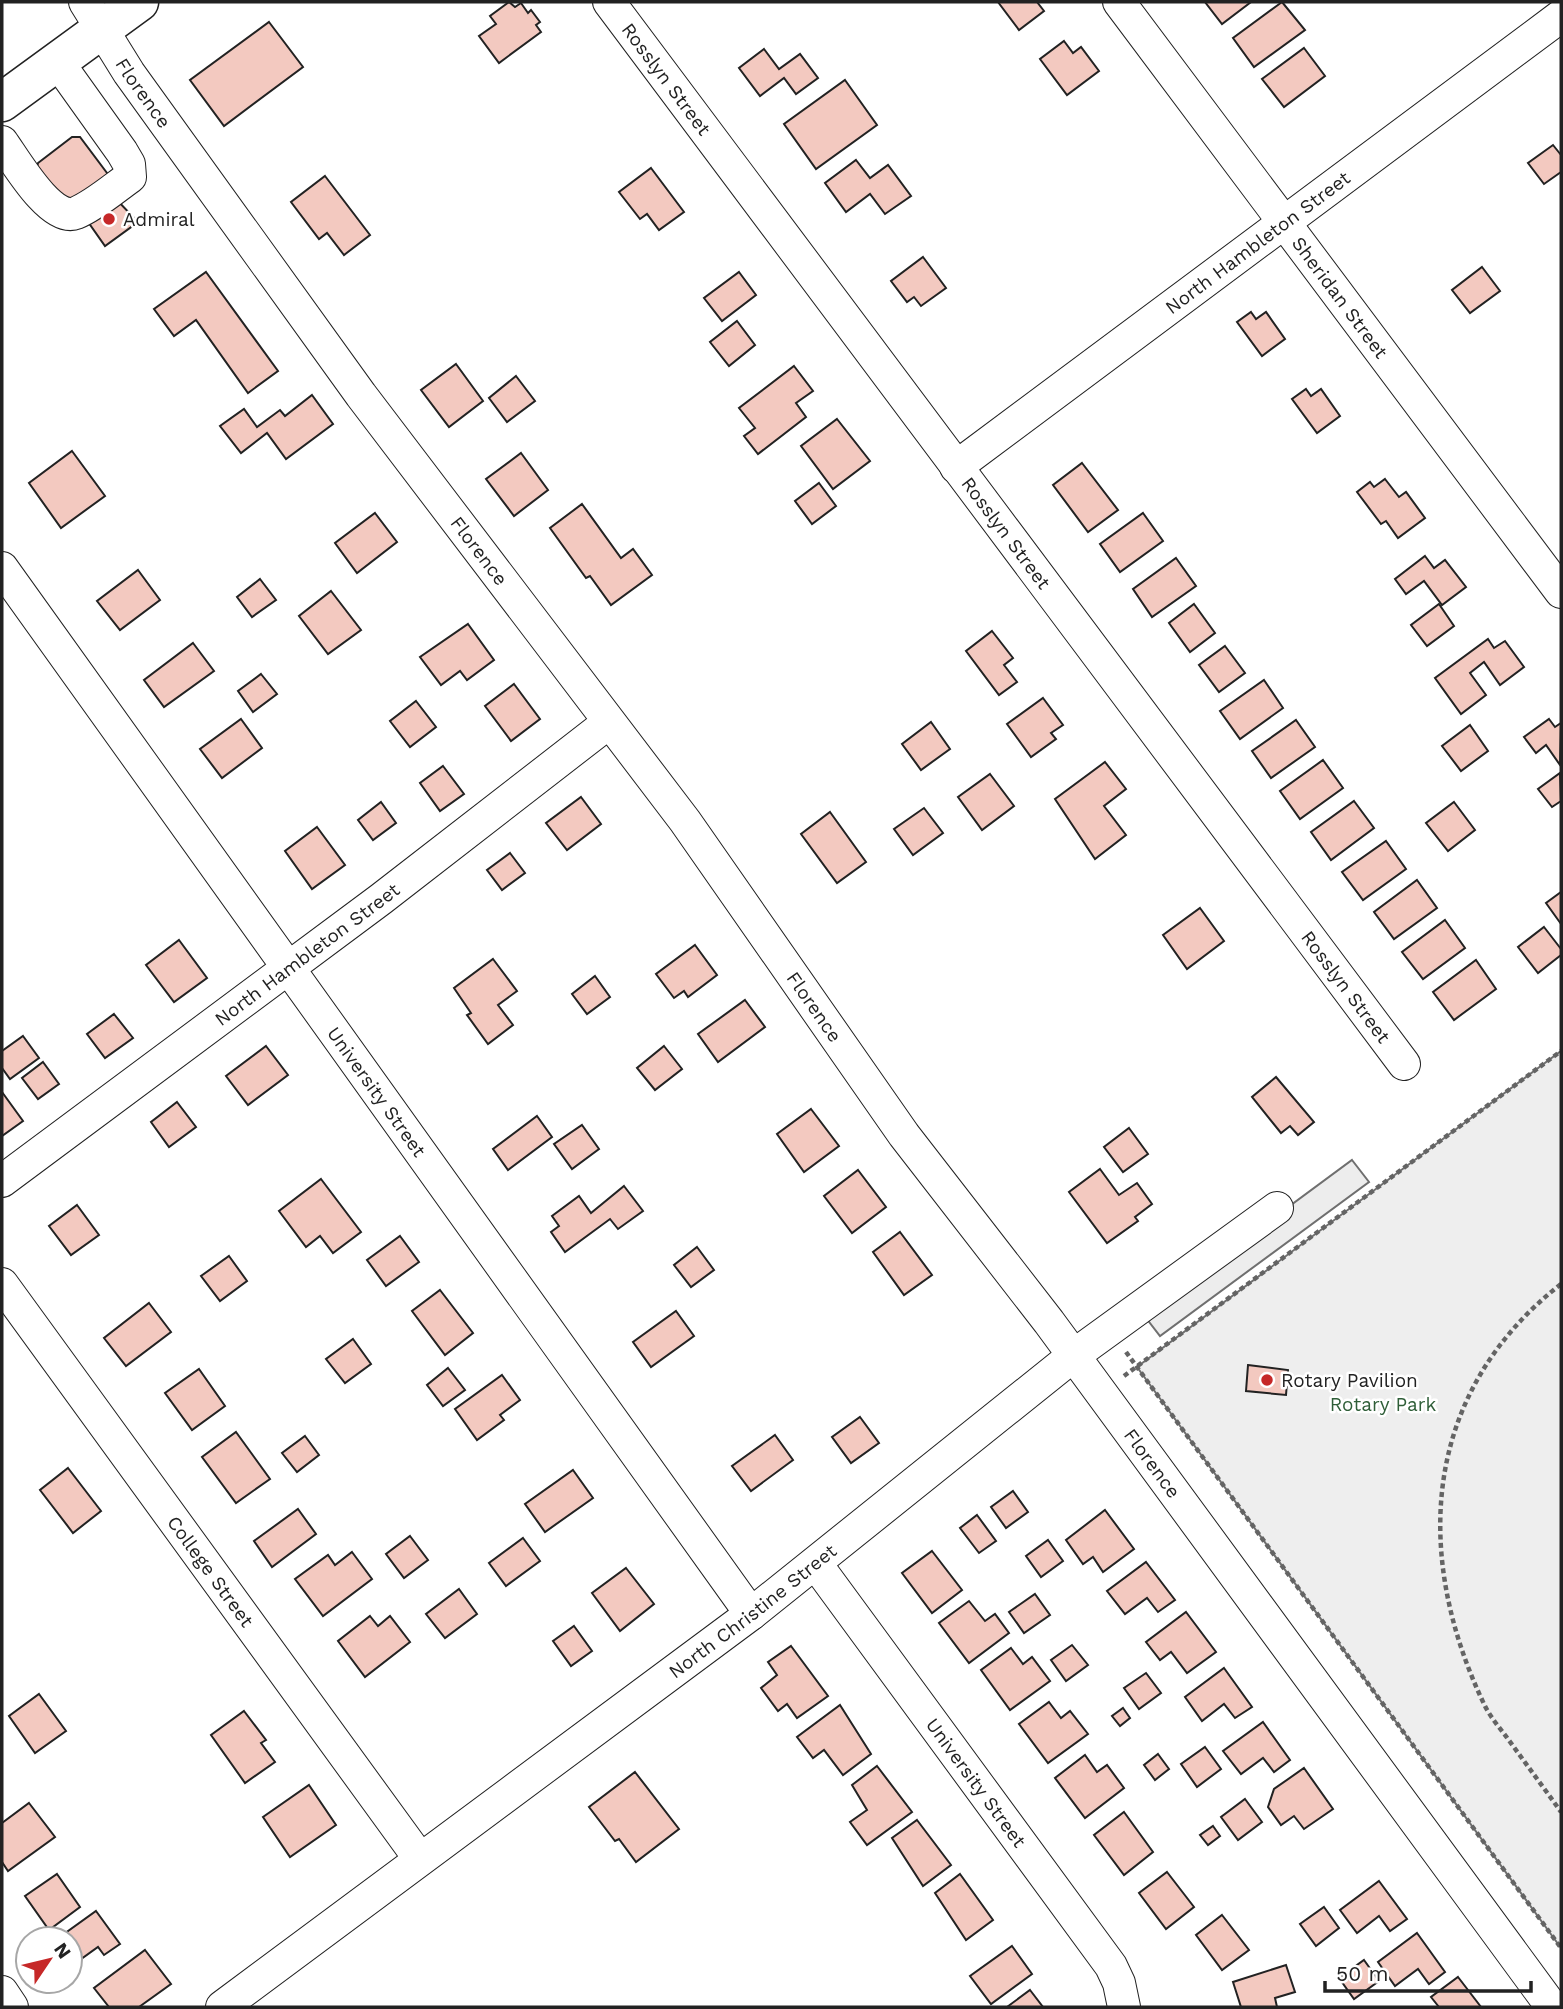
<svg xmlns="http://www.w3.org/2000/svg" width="1563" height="2009" font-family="'Work Sans',sans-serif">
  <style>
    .green { fill: #eee; stroke: #6f6f6f; stroke-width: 2 }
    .parking { fill: #ededed; stroke: #6f6f6f; stroke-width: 2 }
    .building { fill: #f3c9c0; stroke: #222; stroke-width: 2 }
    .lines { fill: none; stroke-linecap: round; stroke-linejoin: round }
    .minor-casing { stroke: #222; stroke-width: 34 }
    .major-casing { stroke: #222; stroke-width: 41 }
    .path { stroke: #646464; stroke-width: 4.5; stroke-dasharray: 5 3.5; stroke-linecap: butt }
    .minor { stroke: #fff; stroke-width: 32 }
    .major { stroke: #fff; stroke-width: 38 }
    .poi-dot { fill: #c62828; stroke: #fff; stroke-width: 2.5 }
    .labels { text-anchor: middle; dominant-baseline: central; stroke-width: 5; stroke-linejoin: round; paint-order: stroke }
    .street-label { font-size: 19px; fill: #222; stroke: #fff }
    .poi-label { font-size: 19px; fill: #222; stroke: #fff; text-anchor: start }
    .park-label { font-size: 19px; fill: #2f5e38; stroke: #fff }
  </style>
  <rect width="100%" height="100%" fill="#fff"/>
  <path class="green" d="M1561,1051V1948L1137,1367Z"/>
  <path class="parking" d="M1352,1160L1369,1182L1160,1336L1143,1314Z"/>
  <g class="building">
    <path d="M509,2L515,7L521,3L528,13L531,10L540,22L536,25L541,32L499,63L479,36L496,24L490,16Z"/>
    <path d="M998,2H1037L1044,11L1019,30Z"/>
    <path d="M1205,2H1251L1222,24Z"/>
    <path d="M1282,2L1305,30L1254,67L1233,38Z"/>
    <path d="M269,22L303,67L224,126L190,80Z"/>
    <path d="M1064,41L1073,53L1081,47L1099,71L1067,95L1040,59Z"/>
    <path d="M1304,48L1325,76L1284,107L1262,79Z"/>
    <path d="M764,49L779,69L800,54L818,78L796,94L784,78L760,96L739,68Z"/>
    <path d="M845,80L877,125L816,169L784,124Z"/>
    <path d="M72,137H80L110,177L67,210L36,171L38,163Z"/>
    <path d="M1553,145L1561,155V172L1544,184L1528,163Z"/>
    <path d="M856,160L870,178L888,165L911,196L885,214L870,194L846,212L825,183Z"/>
    <path d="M651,168L684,212L659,230L647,214L640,219L619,192Z"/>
    <path d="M325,176L370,235L344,255L327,233L319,239L291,202Z"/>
    <path d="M115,198L138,222L105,246L86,219Z"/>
    <path d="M923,257L946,288L921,306L914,297L907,302L891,281Z"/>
    <path d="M1482,267L1500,291L1470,313L1452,290Z"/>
    <path d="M206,272L278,371L248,393L196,320L174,336L154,309Z"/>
    <path d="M739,272L756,295L722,321L704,298Z"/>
    <path d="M1251,312L1256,319L1266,312L1285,339L1262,356L1237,322Z"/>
    <path d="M737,321L755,345L729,366L710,342Z"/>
    <path d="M456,364L483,401L449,427L421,390Z"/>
    <path d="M794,366L813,391L796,403L806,417L758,454L744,436L755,428L739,408Z"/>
    <path d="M516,376L535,401L507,422L489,398Z"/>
    <path d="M1306,389L1311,396L1321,389L1340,416L1317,433L1292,399Z"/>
    <path d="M312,395L333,424L286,459L267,433L241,453L220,426L244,409L257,427L280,410L285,416Z"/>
    <path d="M837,419L870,461L833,489L801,446Z"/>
    <path d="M72,451L105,496L61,528L29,483Z"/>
    <path d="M521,453L548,490L514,516L486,479Z"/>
    <path d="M1082,463L1118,510L1088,532L1053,485Z"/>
    <path d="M1385,479L1399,497L1406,492L1425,518L1398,538L1386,521L1381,524L1357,492L1370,482L1374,487Z"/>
    <path d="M819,483L836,506L812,524L795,501Z"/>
    <path d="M582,504L621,558L633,549L652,575L611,605L590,576L586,578L550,528Z"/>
    <path d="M375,513L397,542L357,573L335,543Z"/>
    <path d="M1143,513L1163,541L1120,572L1100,544Z"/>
    <path d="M1425,556L1434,568L1445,560L1466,587L1442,605L1424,581L1406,594L1395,579Z"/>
    <path d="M1176,558L1196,586L1152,617L1133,589Z"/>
    <path d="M138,570L160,600L120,630L97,601Z"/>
    <path d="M260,579L276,600L252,617L237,597Z"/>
    <path d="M331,591L361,630L328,654L299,616Z"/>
    <path d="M1194,604L1215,633L1190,652L1169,623Z"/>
    <path d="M1439,604L1454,626L1427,646L1411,625Z"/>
    <path d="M468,624L494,660L467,680L460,671L441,685L420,657Z"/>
    <path d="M992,631L1013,658L1004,665L1017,682L999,695L966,651Z"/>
    <path d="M1488,639L1494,648L1505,641L1524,667L1500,685L1484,662L1470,673L1486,695L1461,714L1435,678Z"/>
    <path d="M193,643L214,671L164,707L144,680Z"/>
    <path d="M1225,646L1245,673L1219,692L1199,665Z"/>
    <path d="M261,674L277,694L253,712L238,691Z"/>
    <path d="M1264,680L1283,708L1240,739L1220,711Z"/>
    <path d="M514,684L540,719L511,741L485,706Z"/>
    <path d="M1043,698L1063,725L1051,733L1056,739L1031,757L1007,724Z"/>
    <path d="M416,701L436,727L410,747L390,721Z"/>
    <path d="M241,719L262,748L222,778L200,749Z"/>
    <path d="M1549,719L1555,727L1561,723L1560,765L1546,745L1536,753L1524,737Z"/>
    <path d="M1296,720L1315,747L1271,778L1252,751Z"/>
    <path d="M931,722L950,749L921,770L902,744Z"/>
    <path d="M1470,725L1488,751L1461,771L1442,746Z"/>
    <path d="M1323,760L1343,788L1300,819L1280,791Z"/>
    <path d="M1105,762L1126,789L1104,806L1126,835L1095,859L1055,799Z"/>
    <path d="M443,766L464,794L440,811L420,783Z"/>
    <path d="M1560,773L1561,801L1552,807L1538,789Z"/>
    <path d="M990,774L1014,806L982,830L958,797Z"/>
    <path d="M581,797L601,824L567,850L546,823Z"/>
    <path d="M1354,801L1374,828L1331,860L1311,832Z"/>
    <path d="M381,802L396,823L373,840L358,820Z"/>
    <path d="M1454,802L1475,830L1448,851L1426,823Z"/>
    <path d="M924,808L943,833L913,855L894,829Z"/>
    <path d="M830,812L866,862L837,883L801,834Z"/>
    <path d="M317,827L345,865L312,889L285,851Z"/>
    <path d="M1386,841L1406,869L1363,900L1342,872Z"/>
    <path d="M510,853L525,873L502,890L487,870Z"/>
    <path d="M1417,880L1437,908L1394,939L1374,912Z"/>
    <path d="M1561,892V924L1546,903Z"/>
    <path d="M1200,908L1224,941L1187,969L1163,935Z"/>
    <path d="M1445,920L1465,948L1423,979L1402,952Z"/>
    <path d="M1544,927L1561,949V955L1538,973L1518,947Z"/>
    <path d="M179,940L207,978L174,1002L146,965Z"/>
    <path d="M695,945L717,975L688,997L684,991L674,998L656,974Z"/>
    <path d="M493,959L517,991L498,1005L513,1025L488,1044L467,1015L471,1013L454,988Z"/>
    <path d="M1476,960L1496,989L1454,1020L1433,992Z"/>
    <path d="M595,976L610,997L587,1014L572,994Z"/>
    <path d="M745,1000L765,1027L718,1062L698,1034Z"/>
    <path d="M114,1014L133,1038L105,1058L87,1034Z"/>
    <path d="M23,1036L39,1058L10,1079L2,1068V1051Z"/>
    <path d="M266,1046L288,1075L248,1105L226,1076Z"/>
    <path d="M664,1046L682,1069L655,1090L637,1068Z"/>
    <path d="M43,1062L59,1084L38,1099L22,1078Z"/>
    <path d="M1276,1077L1314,1122L1298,1135L1290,1126L1281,1133L1252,1097Z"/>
    <path d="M2,1092L23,1121L2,1136Z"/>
    <path d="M177,1102L196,1127L169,1147L151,1122Z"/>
    <path d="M811,1109L839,1146L804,1172L777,1134Z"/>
    <path d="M537,1116L552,1137L508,1170L493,1149Z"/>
    <path d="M582,1125L599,1149L572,1169L554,1144Z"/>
    <path d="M1129,1128L1148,1154L1123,1172L1104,1147Z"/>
    <path d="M1100,1169L1119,1195L1137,1183L1152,1204L1135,1217L1138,1221L1107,1243L1069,1192Z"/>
    <path d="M858,1170L886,1207L852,1233L824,1196Z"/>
    <path d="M321,1179L361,1232L333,1253L320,1236L306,1247L279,1211Z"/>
    <path d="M624,1186L643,1211L618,1229L610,1219L565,1252L551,1232L559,1226L552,1216L579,1196L591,1213Z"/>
    <path d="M77,1205L99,1235L71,1255L49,1226Z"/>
    <path d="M900,1232L932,1275L904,1295L873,1252Z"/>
    <path d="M400,1236L419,1262L386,1286L367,1260Z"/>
    <path d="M697,1247L714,1270L691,1287L674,1265Z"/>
    <path d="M229,1256L247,1281L220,1301L201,1276Z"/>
    <path d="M440,1290L473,1333L445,1355L412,1311Z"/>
    <path d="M149,1303L171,1332L126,1366L104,1338Z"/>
    <path d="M676,1311L694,1336L651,1367L633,1342Z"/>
    <path d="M353,1339L371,1364L345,1383L326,1359Z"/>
    <path d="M1248,1365L1288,1370L1286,1395L1246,1391Z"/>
    <path d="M448,1368L465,1390L443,1406L427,1385Z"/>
    <path d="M199,1369L225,1406L192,1430L165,1393Z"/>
    <path d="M502,1375L520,1400L500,1415L504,1420L477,1440L455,1409Z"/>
    <path d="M860,1417L879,1443L851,1463L832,1437Z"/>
    <path d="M236,1432L270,1479L236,1503L202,1457Z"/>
    <path d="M775,1435L793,1460L751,1491L732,1466Z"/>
    <path d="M305,1436L319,1455L297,1472L282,1453Z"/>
    <path d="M68,1468L101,1511L73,1533L40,1490Z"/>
    <path d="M573,1470L593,1498L545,1532L525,1504Z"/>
    <path d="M1013,1491L1028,1512L1006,1528L991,1507Z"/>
    <path d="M298,1509L316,1534L272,1567L254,1541Z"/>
    <path d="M1105,1510L1134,1549L1103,1572L1093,1557L1083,1564L1066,1540Z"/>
    <path d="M977,1515L996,1541L979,1553L960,1528Z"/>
    <path d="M410,1536L428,1560L404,1578L386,1554Z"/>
    <path d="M523,1538L540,1561L506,1586L489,1563Z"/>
    <path d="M1048,1540L1063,1561L1041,1577L1026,1556Z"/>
    <path d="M932,1551L962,1590L932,1613L902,1573Z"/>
    <path d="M352,1552L372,1579L323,1616L295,1579L328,1555L335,1565Z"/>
    <path d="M1146,1562L1175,1600L1158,1612L1147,1598L1125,1614L1107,1591Z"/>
    <path d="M626,1568L654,1604L620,1631L592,1593Z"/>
    <path d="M459,1589L477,1614L445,1638L426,1614Z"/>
    <path d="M1035,1594L1050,1615L1024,1633L1009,1612Z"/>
    <path d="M969,1601L985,1621L995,1614L1009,1633L969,1663L939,1623Z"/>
    <path d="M1186,1612L1216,1652L1187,1673L1171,1652L1160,1660L1146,1642Z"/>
    <path d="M370,1616L378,1626L390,1616L410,1642L365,1677L338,1641Z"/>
    <path d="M574,1626L592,1651L571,1666L553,1641Z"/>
    <path d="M1072,1645L1088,1665L1066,1681L1051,1660Z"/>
    <path d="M791,1646L828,1696L797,1718L787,1704L778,1711L761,1688L777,1675L768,1662Z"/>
    <path d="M1011,1648L1023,1664L1032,1657L1050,1681L1010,1710L981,1670Z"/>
    <path d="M1224,1668L1252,1707L1235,1718L1224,1704L1202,1721L1185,1697Z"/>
    <path d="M1146,1673L1161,1693L1139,1709L1124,1688Z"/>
    <path d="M39,1694L66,1731L35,1753L9,1716Z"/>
    <path d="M1049,1702L1061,1718L1070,1711L1088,1734L1048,1763L1019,1724Z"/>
    <path d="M840,1705L871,1754L843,1775L824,1750L813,1758L797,1737Z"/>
    <path d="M1123,1708L1130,1718L1120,1726L1112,1716Z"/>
    <path d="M244,1711L266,1740L261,1743L275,1762L245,1783L211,1735Z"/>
    <path d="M1263,1722L1290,1760L1274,1772L1263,1758L1241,1774L1223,1751Z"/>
    <path d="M1205,1747L1221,1769L1197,1787L1181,1764Z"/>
    <path d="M1158,1754L1169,1769L1155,1780L1144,1765Z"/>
    <path d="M1085,1755L1097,1772L1107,1765L1124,1788L1085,1818L1055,1778Z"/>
    <path d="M877,1766L912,1812L867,1845L850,1822L867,1810L852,1785Z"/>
    <path d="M1304,1768L1333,1809L1304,1829L1294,1816L1281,1825L1268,1807L1274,1789Z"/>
    <path d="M635,1772L679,1829L636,1862L619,1839L615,1841L589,1807Z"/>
    <path d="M309,1785L336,1825L290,1857L263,1817Z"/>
    <path d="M1245,1799L1262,1822L1238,1840L1221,1817Z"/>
    <path d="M29,1803L55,1837L8,1871L2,1862V1823Z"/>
    <path d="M1124,1812L1153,1852L1124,1875L1094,1835Z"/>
    <path d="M917,1820L951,1865L923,1886L892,1838Z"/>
    <path d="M1213,1826L1220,1836L1208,1845L1200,1835Z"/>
    <path d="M1167,1872L1194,1907L1166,1929L1139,1893Z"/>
    <path d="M57,1874L80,1907L49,1930L25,1896Z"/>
    <path d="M960,1874L993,1920L966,1940L935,1893Z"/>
    <path d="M1379,1881L1407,1919L1390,1931L1379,1916L1357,1933L1340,1910Z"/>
    <path d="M1324,1907L1339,1928L1316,1946L1300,1924Z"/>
    <path d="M96,1911L120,1944L104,1955L98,1947L70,1967V1939H57Z"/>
    <path d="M1222,1915L1249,1950L1222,1970L1196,1935Z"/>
    <path d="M1417,1933L1445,1972L1429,1984L1418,1969L1395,1986L1378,1962Z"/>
    <path d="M1012,1946L1032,1974L991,2004L970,1976Z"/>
    <path d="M145,1950L171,1984L139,2007H109L94,1988Z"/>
    <path d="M1364,1960L1379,1981L1354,1999L1339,1978Z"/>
    <path d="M1286,1965L1295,1992L1275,1998L1277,2007H1241L1233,1982Z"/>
    <path d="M1458,1977L1481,2007H1439L1431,1997Z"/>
    <path d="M1030,1990L1043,2007H1007Z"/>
  </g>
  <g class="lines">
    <g class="minor-casing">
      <g id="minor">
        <path id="s1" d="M85,2L129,73L361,395L685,821L904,1135L1049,1322L1552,2007"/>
        <path id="s2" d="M609,2L1404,1064"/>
        <path id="s3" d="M1119,2L1561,592"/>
        <path d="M2,142C15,160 51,223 76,213C95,205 113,189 130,177L129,164L122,152L57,61"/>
        <path id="s4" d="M956,467L1561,16"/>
        <path id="s5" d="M2,568L751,1614"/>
        <path id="s6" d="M2,1181L381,899L608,723"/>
        <path id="s7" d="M2,1284L420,1859"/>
        <path id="s8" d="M816,1564L1111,1966L1119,1983L1124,2007"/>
        <path d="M2,1992L12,2007"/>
        <path id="s9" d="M222,2007L751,1614L1073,1356L1277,1208"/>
      </g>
    </g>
    <g class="major-casing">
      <path id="major" d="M2,102L139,2"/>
    </g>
    <g class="path">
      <path d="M1561,1284C1423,1392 1412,1553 1484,1704C1490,1717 1500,1728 1508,1739C1526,1764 1544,1788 1561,1812"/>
      <path d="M1126,1352L1561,1948"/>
      <path d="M1124,1376L1561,1051"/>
    </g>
    <use href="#minor" class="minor"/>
    <use href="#major" class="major"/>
  </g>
  <g class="poi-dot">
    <circle cx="109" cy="219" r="7"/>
    <circle cx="1267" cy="1380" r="7"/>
  </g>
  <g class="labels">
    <g class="street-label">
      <text stroke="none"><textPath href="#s2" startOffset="96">Rosslyn Street</textPath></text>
      <text stroke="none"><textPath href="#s1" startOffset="108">Florence</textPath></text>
      <text stroke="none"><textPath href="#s4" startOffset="376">North Hambleton Street</textPath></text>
      <text stroke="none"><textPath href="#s3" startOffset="369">Sheridan Street</textPath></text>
      <text stroke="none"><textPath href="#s2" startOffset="663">Rosslyn Street</textPath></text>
      <text stroke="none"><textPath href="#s1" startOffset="676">Florence</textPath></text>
      <text stroke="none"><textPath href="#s6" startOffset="380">North Hambleton Street</textPath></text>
      <text stroke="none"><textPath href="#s2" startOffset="1230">Rosslyn Street</textPath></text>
      <text stroke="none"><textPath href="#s1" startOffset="1242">Florence</textPath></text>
      <text stroke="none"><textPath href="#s5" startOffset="644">University Street</textPath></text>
      <text stroke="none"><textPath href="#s1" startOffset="1810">Florence</textPath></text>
      <text stroke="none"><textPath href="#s7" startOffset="355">College Street</textPath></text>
      <text stroke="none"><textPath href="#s9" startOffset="662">North Christine Street</textPath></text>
      <text stroke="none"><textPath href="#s8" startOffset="271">University Street</textPath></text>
    </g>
    <g class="poi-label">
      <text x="123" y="219">Admiral</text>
      <text x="1281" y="1380">Rotary Pavilion</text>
    </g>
    <g class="park-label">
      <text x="1383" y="1404">Rotary Park</text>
    </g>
  </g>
  <rect width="1563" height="2009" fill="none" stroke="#222222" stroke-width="7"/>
  <g transform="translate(49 1960) rotate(55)"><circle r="33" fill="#ffffff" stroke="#a7a7a7" stroke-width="2"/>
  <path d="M0-5L12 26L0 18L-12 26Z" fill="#c62828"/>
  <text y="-10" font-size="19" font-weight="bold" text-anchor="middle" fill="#222222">N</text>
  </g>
  <path d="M1325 1981v10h206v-10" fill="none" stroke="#222222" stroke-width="3.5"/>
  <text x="1336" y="1981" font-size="21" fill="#222222" stroke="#ffffff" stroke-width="5" paint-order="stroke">50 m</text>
</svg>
